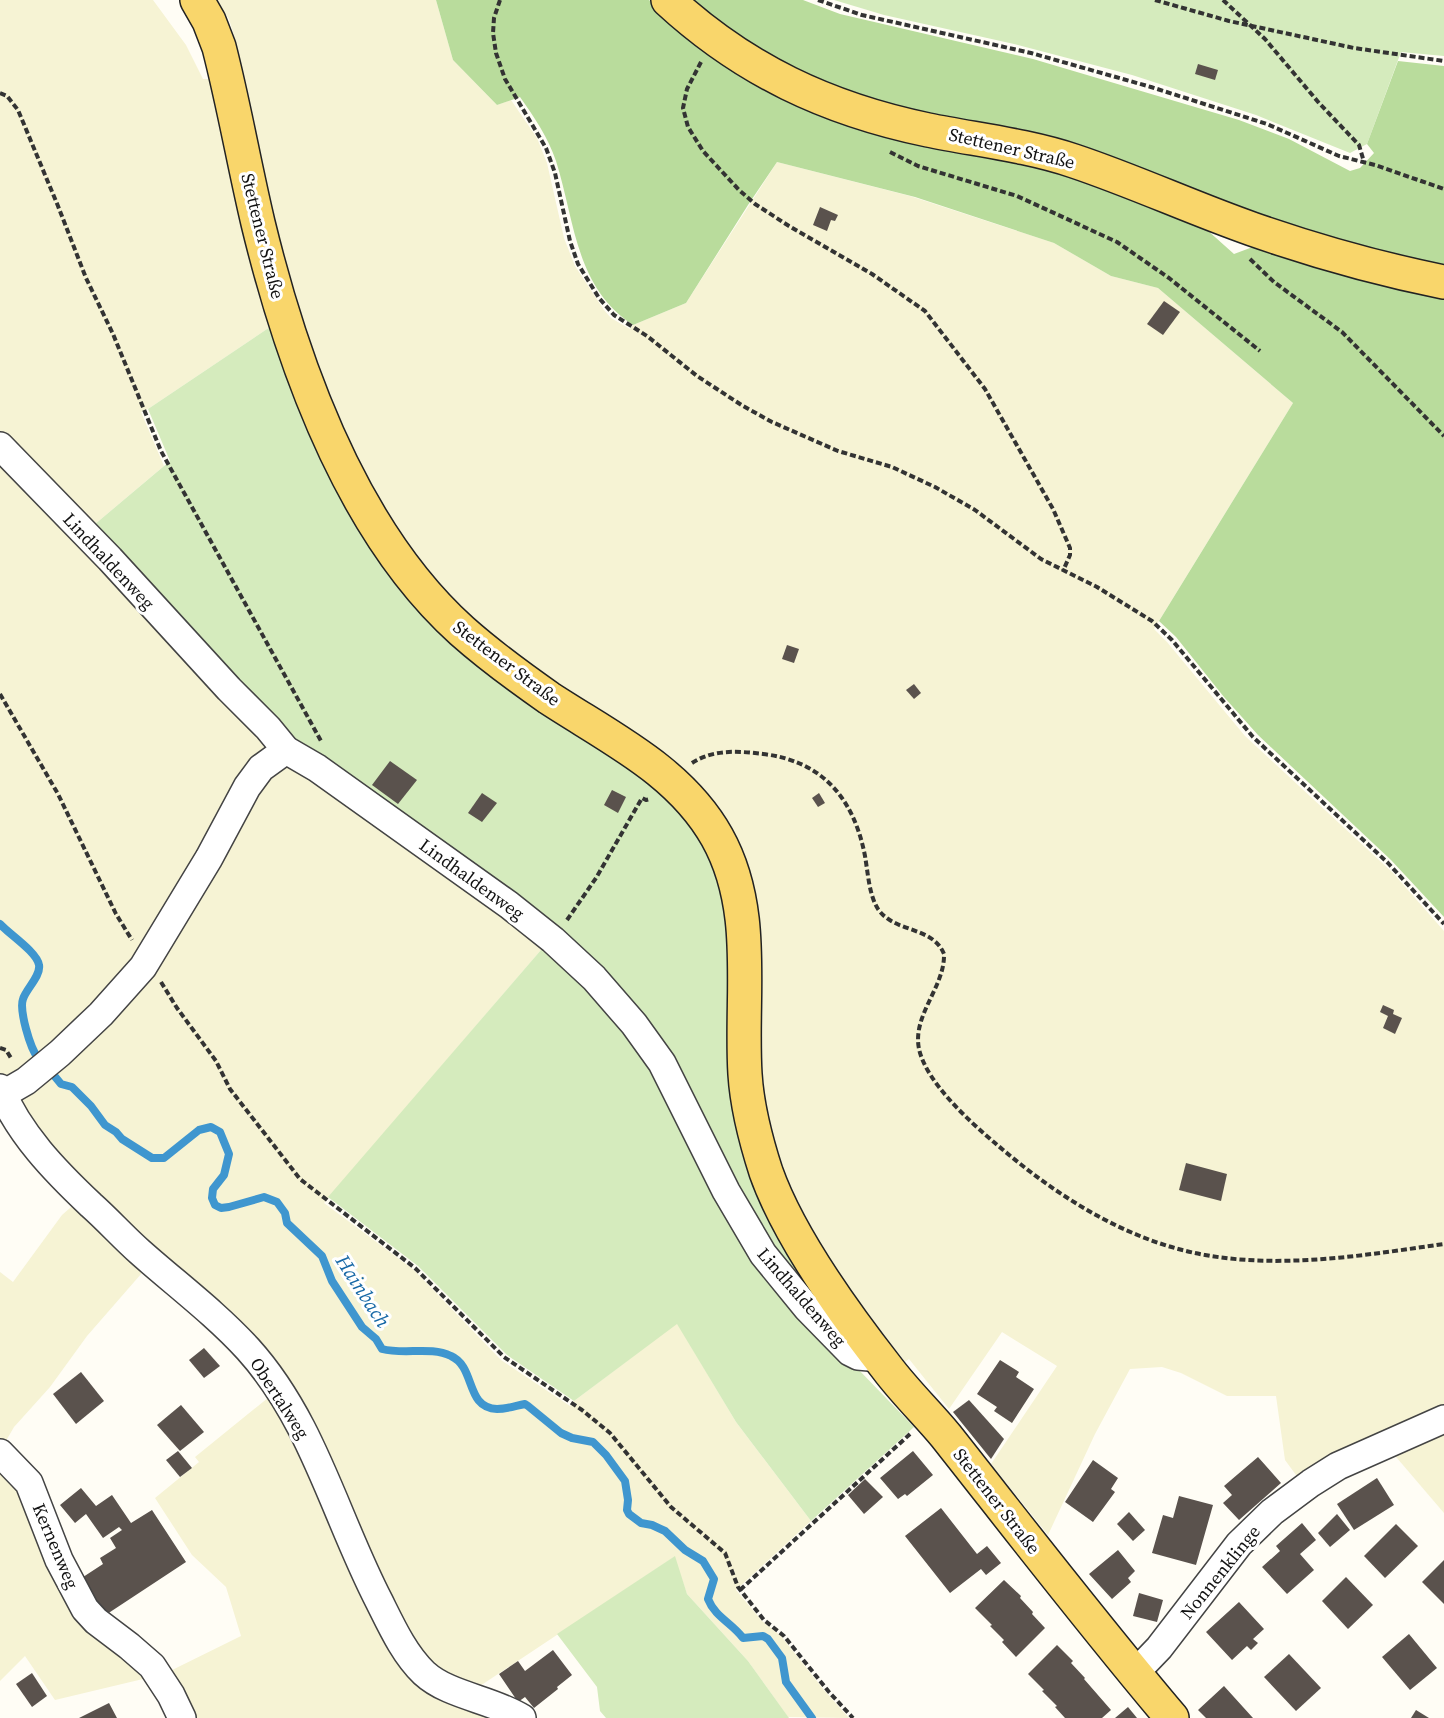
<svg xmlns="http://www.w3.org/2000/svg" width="1444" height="1718" font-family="'Source Serif 4',serif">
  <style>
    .farmland { fill: #f6f3d4 }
    .green { fill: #d5ebbd }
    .forest { fill: #b9dc9c }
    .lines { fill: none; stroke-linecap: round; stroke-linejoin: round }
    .stream { stroke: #3f96cf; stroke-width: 8 }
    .building { fill: #5a524d }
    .minor-casing { stroke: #444; stroke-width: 30 }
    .major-casing { stroke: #222; stroke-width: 36 }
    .path { stroke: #333; stroke-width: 4; stroke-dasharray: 6 3; stroke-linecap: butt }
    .minor { stroke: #fff; stroke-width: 27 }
    .major { stroke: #f9d66b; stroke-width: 33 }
    .labels { text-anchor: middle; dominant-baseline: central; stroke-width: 6; stroke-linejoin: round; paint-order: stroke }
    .street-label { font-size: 18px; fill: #111; stroke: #fff }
    .water-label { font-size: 20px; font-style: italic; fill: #1768a6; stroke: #fff }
  </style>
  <rect width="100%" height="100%" fill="#fffdf5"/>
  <g class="farmland">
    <path d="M0,0H153L186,45L203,79H210L273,325L148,409L141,412L164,466L88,530L0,439Z"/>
    <path d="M215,0H436L453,60L497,105L511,100L537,138L547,163L564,238L575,266L604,310L611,318L630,329L633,325L686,303L777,162L910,196L1054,243L1111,276L1158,288L1293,403L1154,629L1167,642L1245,736L1393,873L1444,931V1412L1303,1478L1296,1475L1285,1460L1276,1396H1227L1181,1373L1162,1367L1130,1369L1095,1434L1048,1535L991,1464L1057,1366L1002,1332L949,1409L909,1359L905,1362L853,1294L818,1243L792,1194L778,1158L767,1118L761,1074L760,937L757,910L567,691L530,666L470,618L429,574L383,510L353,450L314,356L279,238L235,39L229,19Z"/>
    <path d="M0,453L271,744L151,944L27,1072L5,1077L0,1074Z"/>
    <path d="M286,766H293L547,943L324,1203L414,1270L501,1360L570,1406L574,1401L677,1323L736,1422L811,1521L736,1590L762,1621L781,1636L824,1690L849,1718L788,1717L748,1661L687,1594L674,1557L474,1690L427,1668L302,1419L91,1198L15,1099L89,1034L254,786Z"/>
    <path d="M78,1201L148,1266L87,1336L50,1387L14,1427L3,1446L0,1443V1272L13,1282L62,1215Z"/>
    <path d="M274,1393L398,1649L511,1718H187L164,1674L241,1636L226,1587L192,1555L155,1498L199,1462L195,1457Z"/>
    <path d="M1444,1427V1513L1391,1451Z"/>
    <path d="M0,1467L4,1468L140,1668L143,1679L55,1700L25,1656L0,1681Z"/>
  </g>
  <g class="green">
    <path d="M834,0H1444V56L1401,52L1367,144L1350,153L1256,115L1132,75L1014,44L884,15Z"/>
    <path d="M273,325L350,513L377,558L400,587L448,640L656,786L701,837L725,897L729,950V1076L838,1323L782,1269L646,1032L299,748L88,530L170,461L148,409Z"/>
    <path d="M547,943L630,1029L720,1191L858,1369L914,1427L811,1521L736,1422L677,1324L574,1401L507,1355L418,1266L328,1197Z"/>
    <path d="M675,1556L687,1594L748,1661L789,1718H606L600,1711L597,1687L557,1634Z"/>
  </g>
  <g class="forest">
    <path d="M436,0H649L678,27L1056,170L1206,229L1234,254L1258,245L1444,295V917L1391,860L1258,735L1224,697L1176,637L1159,621L1293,403L1158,288L1111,276L1054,243L915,197L777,162L748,205L686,303L633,325C575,287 575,221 556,161C548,137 534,117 520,97L497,105L453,60Z"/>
    <path d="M690,0H803L840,14L1033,59L1239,120L1289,139L1350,171L1360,168L1374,153L1367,144L1398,61L1444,66V266L1376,251L914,111C855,97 800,76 749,44C728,32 710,15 690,0Z"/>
  </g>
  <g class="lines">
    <g class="stream">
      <path d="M0,924C9,934 37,952 39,965C41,976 26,989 23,999C19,1010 30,1048 38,1058"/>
      <path d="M52,1073L61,1084L72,1087L91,1106L105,1125L116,1132L122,1139L152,1158H164L199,1130L211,1127L220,1132L229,1154L224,1175L213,1189L212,1198L215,1205L221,1208L229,1207L264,1197L277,1202L285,1213L287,1223L322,1256L332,1281L362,1327L376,1339L382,1349C405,1355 430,1346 451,1356C476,1367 465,1408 497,1409C507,1409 515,1406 525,1404L528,1406L561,1433L572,1438L593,1442L606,1455L625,1481L628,1500L627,1510L629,1514L641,1523L652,1525L665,1531L685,1550L703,1561L714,1579L708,1599C715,1617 732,1623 743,1638L763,1636L768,1639L782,1658L786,1682L812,1718"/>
    </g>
  </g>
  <g class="building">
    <path d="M1198,64L1218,70L1215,80L1195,74Z"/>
    <path d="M820,207L838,215L835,221L831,220L827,231L813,225Z"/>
    <path d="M1164,301L1180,312L1163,335L1147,324Z"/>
    <path d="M787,645L799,649L794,663L782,659Z"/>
    <path d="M914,684L921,693L914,699L906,690Z"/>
    <path d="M390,761L417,780L398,804L372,785Z"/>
    <path d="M612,790L626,797L618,813L604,805Z"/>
    <path d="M482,793L497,803L482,822L468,813Z"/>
    <path d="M819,793L825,803L818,807L812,798Z"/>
    <path d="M1383,1005L1394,1010L1393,1014L1402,1018L1395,1034L1383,1028L1388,1016L1380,1012Z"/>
    <path d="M1186,1163L1227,1174L1221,1201L1179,1190Z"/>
    <path d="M204,1348L220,1366L204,1378L189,1360Z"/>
    <path d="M1000,1360L1019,1372L1016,1377L1034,1389L1012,1423L994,1411L997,1407L977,1394Z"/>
    <path d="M81,1372L104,1401L76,1424L53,1394Z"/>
    <path d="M969,1400L1004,1439L991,1459L953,1412Z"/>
    <path d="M181,1405L204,1432L180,1451L157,1425Z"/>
    <path d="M178,1451L192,1468L180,1477L166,1460Z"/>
    <path d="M913,1451L933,1475L907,1496L905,1494L898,1499L880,1478Z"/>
    <path d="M1258,1457L1281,1483L1239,1520L1223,1503L1232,1495L1224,1486Z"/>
    <path d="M1093,1460L1118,1478L1111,1489L1115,1492L1093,1522L1065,1502Z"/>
    <path d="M1377,1478L1394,1505L1354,1530L1337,1504Z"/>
    <path d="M865,1479L883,1497L864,1514L848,1495Z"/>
    <path d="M81,1488L96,1506L112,1495L131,1523L152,1510L186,1562L101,1618L77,1581L103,1564L100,1558L116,1548L110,1538L122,1530L119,1527L103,1538L86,1514L75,1523L60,1505Z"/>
    <path d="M1179,1496L1213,1505L1196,1565L1152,1553L1163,1515L1173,1518Z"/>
    <path d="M941,1508L977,1554L987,1546L1001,1563L986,1575L981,1569L950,1593L905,1536Z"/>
    <path d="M1129,1512L1145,1530L1133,1541L1117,1524Z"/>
    <path d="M1337,1514L1350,1530L1330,1547L1318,1533Z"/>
    <path d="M1302,1523L1316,1540L1300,1554L1314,1570L1287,1594L1262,1567L1280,1551L1276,1546Z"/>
    <path d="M1396,1524L1418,1546L1385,1578L1364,1556Z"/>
    <path d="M1118,1550L1135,1571L1128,1578L1131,1582L1112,1599L1089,1574Z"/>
    <path d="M1444,1560V1604L1422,1582Z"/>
    <path d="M1346,1577L1373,1605L1348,1629L1322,1601Z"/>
    <path d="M1004,1580L1021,1596L1020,1598L1033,1612L1032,1614L1045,1628L1016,1657L1002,1642L1004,1640L990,1626L992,1625L975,1608Z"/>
    <path d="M1139,1593L1163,1600L1157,1622L1133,1616Z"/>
    <path d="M1239,1602L1264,1629L1253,1639L1258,1643L1251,1650L1247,1646L1232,1660L1206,1632Z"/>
    <path d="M1409,1634L1437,1668L1410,1690L1382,1657Z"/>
    <path d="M1057,1645L1073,1661L1071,1663L1085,1678L1084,1679L1111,1710L1102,1718H1065L1055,1707L1057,1706L1042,1691L1044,1690L1028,1674Z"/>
    <path d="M553,1650L572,1675L557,1687L558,1689L534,1708L525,1697L518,1702L499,1674L518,1661L525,1671Z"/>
    <path d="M1289,1654L1321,1688L1296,1711L1264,1677Z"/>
    <path d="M32,1673L47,1696L32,1707L16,1684Z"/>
    <path d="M1224,1686L1243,1707L1253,1718H1206L1198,1710Z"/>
    <path d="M109,1703L117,1718H79Z"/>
    <path d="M1128,1707L1137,1718H1115Z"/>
    <path d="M1416,1710L1429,1718H1411Z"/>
  </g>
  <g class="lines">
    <g class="minor-casing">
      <g id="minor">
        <path d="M0,446L110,559L229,689L268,728L286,750L317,768L509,905L553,940L594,978L634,1024L662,1063L726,1191L763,1254L807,1308L850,1352L858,1356L880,1358"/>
        <path d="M0,1088C19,1134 55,1171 91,1205C108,1220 123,1237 140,1252C176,1284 215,1313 248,1349C313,1421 335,1516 379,1601C391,1625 404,1654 424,1673C449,1696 492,1699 522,1718"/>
        <path d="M0,1096L26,1081L60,1053L101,1014L143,967L209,858L247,787L261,768L286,750"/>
        <path d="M0,1453L29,1483L59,1560L85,1609L96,1621L129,1646L152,1666L171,1695L182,1718"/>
        <path d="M1135,1673L1159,1648L1239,1544L1272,1512L1311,1483L1338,1466L1444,1419"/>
      </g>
    </g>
    <g class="major-casing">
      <g id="major">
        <path d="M197,0L209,21L219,47C234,105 244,164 258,223C292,363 352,532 462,631C489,655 519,677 549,698C610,738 680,771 717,837C758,910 740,994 745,1074C747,1107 756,1141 766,1172C789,1237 844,1313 887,1368C905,1392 927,1413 946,1436C1021,1531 1094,1626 1172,1718"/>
        <path d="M668,0C744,70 827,109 928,130C977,140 1026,145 1074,161C1134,181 1192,208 1252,229C1315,251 1379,269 1444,282"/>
      </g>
    </g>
    <g class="path">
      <path d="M500,0L494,18L493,33L496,53L505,79L546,148L555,173L570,241L578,264L599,298L614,315L647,336L697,376L743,406L772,422L838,451L892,467L935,487L975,510L1041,559L1097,587L1152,621L1172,640L1253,737L1388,863L1444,924"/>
      <path d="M818,0L862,15L1031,53L1151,87L1267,124L1339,156L1375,165L1444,189"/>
      <path d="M1155,0L1229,21L1354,48L1444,61"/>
      <path d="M1223,0L1265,39L1319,103L1359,145L1364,162"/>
      <path d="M701,62L687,89L683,108L688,127L703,151L739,190L755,204L789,226L872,274L925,311L985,389L1053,509L1070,548V555L1063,571"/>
      <path d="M0,93L7,96L18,110L58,206L86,278L113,334L161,451L321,741"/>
      <path d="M890,152L918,166L1017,196L1117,242L1169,278L1260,351"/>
      <path d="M1250,259L1274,282L1342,332L1444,436"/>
      <path d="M0,694L58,794L116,914L132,940"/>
      <path d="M692,763C713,749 739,751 763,754C823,761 854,799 865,856C868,873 869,895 878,909C894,933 933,926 944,954C945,987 912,1015 919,1049C926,1082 970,1122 995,1143C1055,1195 1126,1241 1205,1255C1284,1269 1366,1255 1444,1244"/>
      <path d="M567,920L596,878L642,798L646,800L650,799"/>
      <path d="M161,982L177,1008L216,1061L230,1089L300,1179L415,1268L504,1357L582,1410L610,1433L671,1507L725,1553L738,1587L764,1620L784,1636L829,1692L853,1718"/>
      <path d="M0,1048L6,1050L11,1058"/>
      <path d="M740,1590L910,1434"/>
    </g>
    <use href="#minor" class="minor"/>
    <use href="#major" class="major"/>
  </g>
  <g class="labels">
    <g class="street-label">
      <text transform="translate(1012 148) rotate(13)">Stettener Straße</text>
      <text transform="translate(263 236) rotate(76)">Stettener Straße</text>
      <text transform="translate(109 561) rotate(47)">Lindhaldenweg</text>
      <text transform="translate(507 663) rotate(37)">Stettener Straße</text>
      <text transform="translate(472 879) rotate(36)">Lindhaldenweg</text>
      <text transform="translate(802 1297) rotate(49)">Lindhaldenweg</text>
      <text transform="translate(280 1398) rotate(57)">Obertalweg</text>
      <text transform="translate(997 1501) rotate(52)">Stettener Straße</text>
      <text transform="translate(56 1546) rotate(67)">Kernenweg</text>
      <text transform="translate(1220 1572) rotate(-51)">Nonnenklinge</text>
    </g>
    <g class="water-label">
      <text transform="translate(363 1291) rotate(57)">Hainbach</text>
    </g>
  </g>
</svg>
